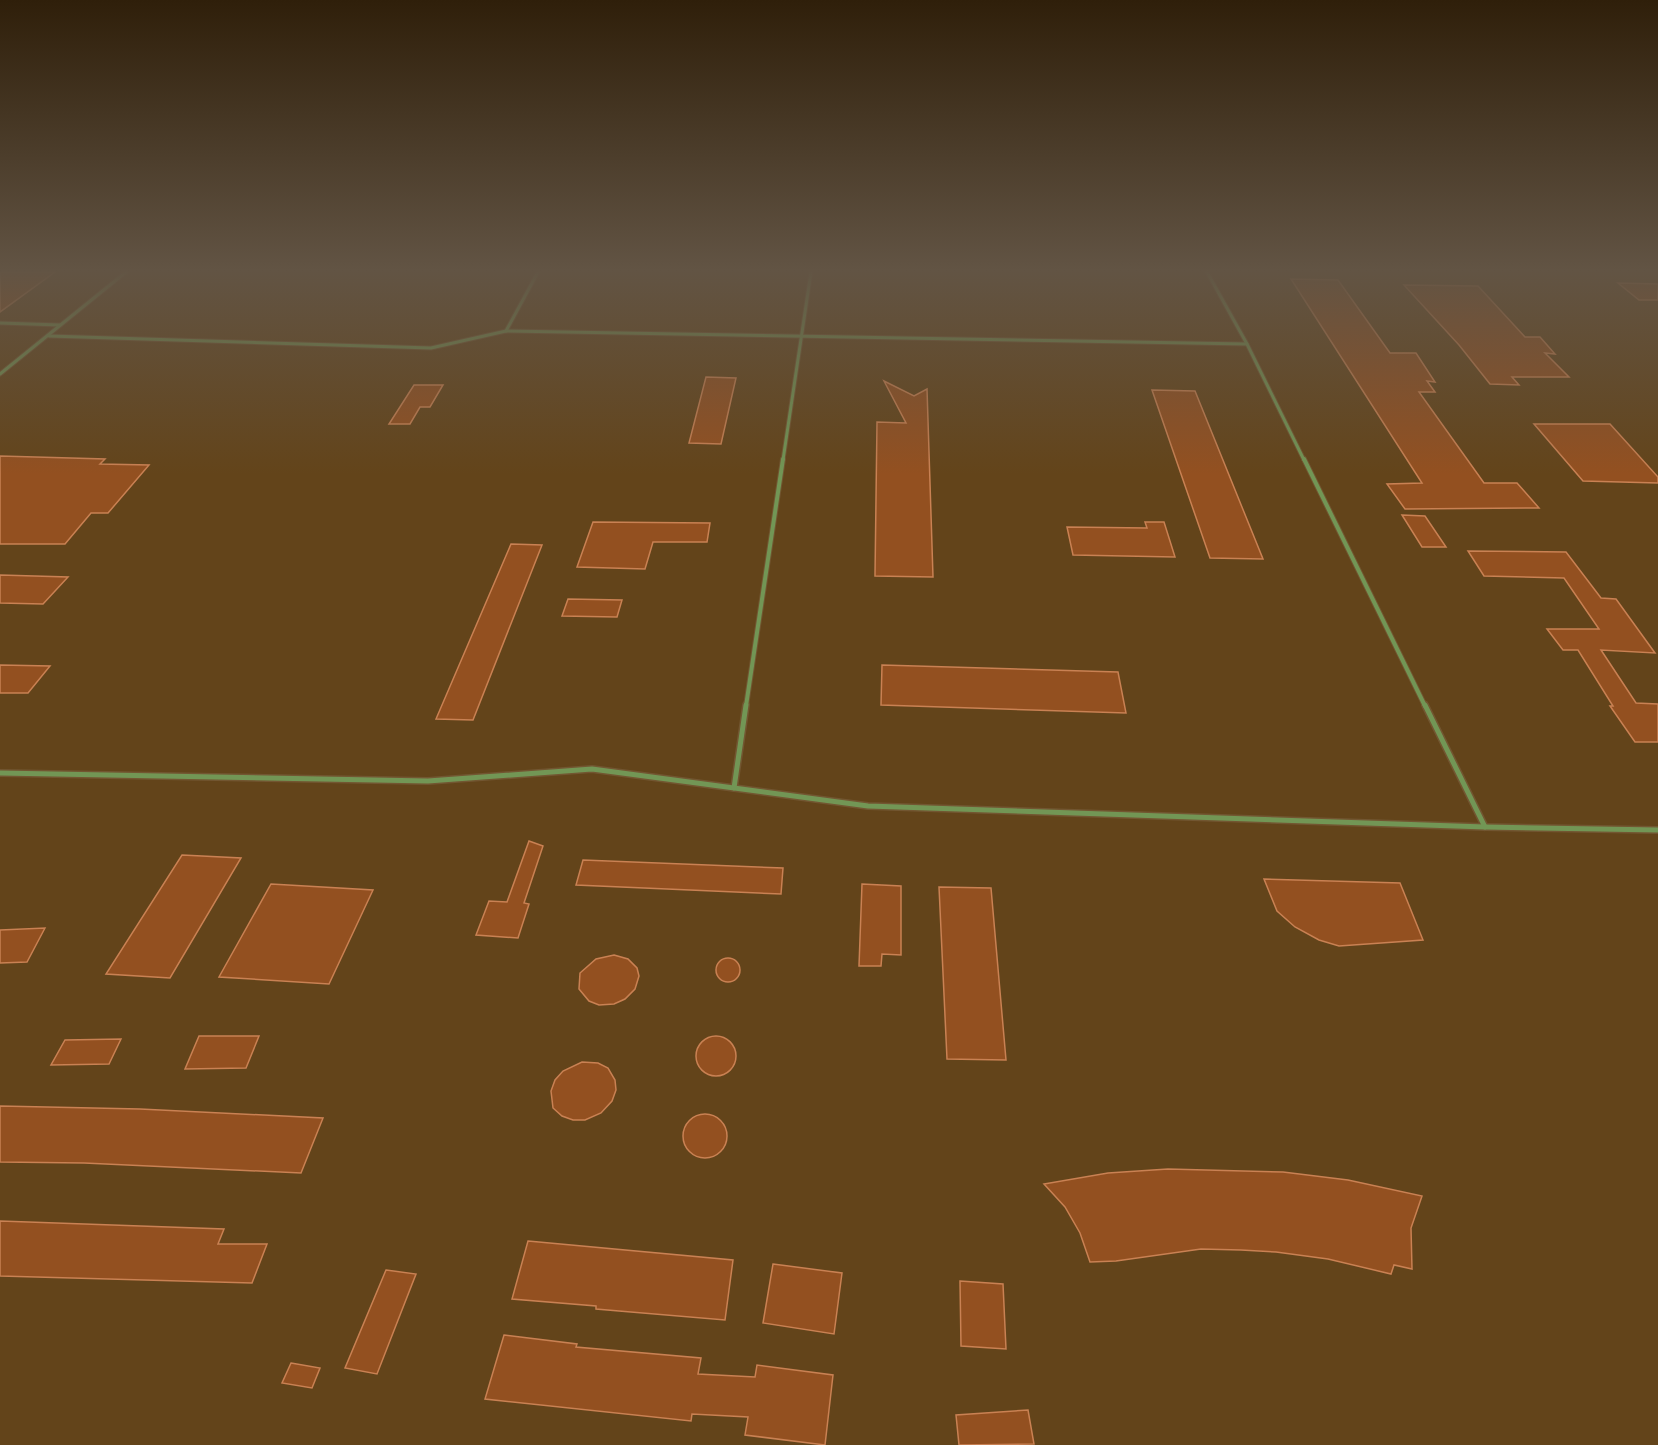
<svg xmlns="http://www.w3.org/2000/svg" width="1658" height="1445" font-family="'Fira Sans',sans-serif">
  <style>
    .built { fill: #63441a }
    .building { fill: #935020; stroke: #c98153; stroke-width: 1.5 }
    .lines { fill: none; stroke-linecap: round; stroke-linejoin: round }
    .service-far2-casing { stroke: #725631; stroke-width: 5 }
    .service-far1-casing { stroke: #725631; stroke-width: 6 }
    .service-casing { stroke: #725631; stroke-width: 8 }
    .service-far2 { stroke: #729655; stroke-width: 3 }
    .service-far1 { stroke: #729655; stroke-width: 4 }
    .service { stroke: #729655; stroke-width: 5 }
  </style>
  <rect width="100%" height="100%" fill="#553913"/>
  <rect class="built" x="0" y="272" width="1658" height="1173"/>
  <g class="building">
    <path d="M0,272H55L0,312Z"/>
    <path d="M1291,279L1338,280L1390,353H1416L1435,382L1427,381L1435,392H1419L1484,483H1517L1539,508L1405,509L1387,484L1422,483Z"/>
    <path d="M1618,283L1658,284V300H1639Z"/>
    <path d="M1404,285L1478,286L1525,337H1540L1555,354L1545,353L1569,377H1512L1519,385L1490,384L1459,345Z"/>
    <path d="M706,377L736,378L721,444L689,443Z"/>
    <path d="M884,381L914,396L927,389L933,577L875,576L877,422L906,423Z"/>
    <path d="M414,385H443L430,407H420L410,424H389Z"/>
    <path d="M1152,390L1195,391L1263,559L1210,558Z"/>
    <path d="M1534,424H1610L1658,477V483L1583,481Z"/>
    <path d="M0,456L105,459L100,464L149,465L108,513H91L65,544H0Z"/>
    <path d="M1402,515L1425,516L1446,547H1422Z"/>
    <path d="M593,522L710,523L707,542H653L645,569L577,567Z"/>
    <path d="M1145,522H1164L1175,557L1073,555L1067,527L1147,528Z"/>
    <path d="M511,544L542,545L473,720L436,719Z"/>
    <path d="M1468,551L1566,552L1601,598L1616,599L1655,653L1601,650L1636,703L1658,704V742H1635L1610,706H1613L1578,650H1563L1547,629H1599L1564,578L1484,576Z"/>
    <path d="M0,575L68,577L43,604L0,603Z"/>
    <path d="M568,599L622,600L617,617L562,616Z"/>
    <path d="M0,665L50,666L28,693H0Z"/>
    <path d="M882,665L1118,672L1126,713L881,705Z"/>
    <path d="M529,841L543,846L524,903L529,904L518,938L476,935L489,901L507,902Z"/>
    <path d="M182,855L241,858L170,978L106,974Z"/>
    <path d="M583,860L783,868L781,894L576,885Z"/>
    <path d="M1264,879L1400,883L1423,940L1339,946L1319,940L1295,927L1277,911Z"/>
    <path d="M271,884L373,890L329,984L219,977Z"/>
    <path d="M862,884L901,886V955L882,954L881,966H859Z"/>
    <path d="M939,887L991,888L1006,1060L947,1059Z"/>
    <path d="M45,928L27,962L0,963V930Z"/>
    <path d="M614,955L628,959L637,968L639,976L635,989L625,999L614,1004L599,1005L589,1001L579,989L580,973L596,959Z"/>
    <circle cx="728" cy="970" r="12"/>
    <circle cx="716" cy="1056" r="20"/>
    <path d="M199,1036H259L246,1068L185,1069Z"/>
    <path d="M121,1039L109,1064L51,1065L65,1040Z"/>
    <path d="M582,1062L598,1063L608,1068L615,1080L616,1090L612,1101L601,1113L585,1120H573L562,1116L553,1108L551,1091L555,1080L563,1071Z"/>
    <path d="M0,1106L140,1109L323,1118L301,1173L84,1163L0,1162Z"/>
    <circle cx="705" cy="1136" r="22"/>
    <path d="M1168,1169L1283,1172L1348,1180L1422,1196L1411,1228L1412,1269L1394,1265L1391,1274L1328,1259L1276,1252L1241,1250L1201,1249L1116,1261L1090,1262L1080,1233L1065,1207L1044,1184L1108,1173Z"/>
    <path d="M0,1221L224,1229L218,1244H267L252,1283L0,1276Z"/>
    <path d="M528,1241L733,1260L725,1320L619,1311L596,1309V1306L512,1299Z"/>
    <path d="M773,1264L842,1273L834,1334L763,1323Z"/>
    <path d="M386,1270L416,1274L377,1374L345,1368Z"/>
    <path d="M960,1281L1003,1284L1006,1349L961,1346Z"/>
    <path d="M504,1335L577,1344L576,1347L701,1358L698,1374L755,1377L757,1365L833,1375L825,1445L745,1435L748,1417L692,1414L691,1421L485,1399Z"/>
    <path d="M291,1363L320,1368L312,1388L282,1383Z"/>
    <path d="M1028,1410L1034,1444L959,1445L956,1415Z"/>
  </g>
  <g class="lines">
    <g class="service-far2-casing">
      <g id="service-far2">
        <path d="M1207,272L1247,344L1304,460"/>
        <path d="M0,323L60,325"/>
        <path d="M506,331L538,272"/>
        <path d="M49,336L431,348L506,331L1247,344"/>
        <path d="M0,374L126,272"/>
        <path d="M783,460L811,272"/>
      </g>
    </g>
    <g class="service-far1-casing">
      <g id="service-far1">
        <path d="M1304,459L1425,706"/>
        <path d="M746,706L783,459"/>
      </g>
    </g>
    <g class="service-casing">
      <g id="service">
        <path d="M1425,705L1485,827"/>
        <path d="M0,773L428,781L592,769L868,806L1485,827L1658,830"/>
        <path d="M734,788L746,705"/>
      </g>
    </g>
    <use href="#service-far2" class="service-far2"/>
    <use href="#service-far1" class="service-far1"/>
    <use href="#service" class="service"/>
  </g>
  <linearGradient id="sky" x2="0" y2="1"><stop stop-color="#2f1f0a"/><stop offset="0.57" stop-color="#625444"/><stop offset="1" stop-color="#625444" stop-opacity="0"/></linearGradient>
  <rect width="1658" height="474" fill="url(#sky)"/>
</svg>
